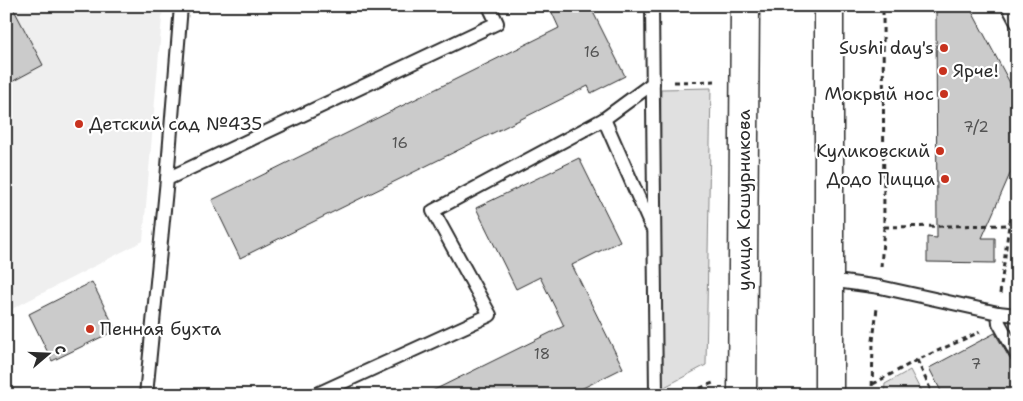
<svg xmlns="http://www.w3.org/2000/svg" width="1023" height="401" font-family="'Shantell Sans',sans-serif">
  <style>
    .built { fill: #efefef }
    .green { fill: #e0e0e0; stroke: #868686 }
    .building { fill: #cbcbcb; stroke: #2b2b2b }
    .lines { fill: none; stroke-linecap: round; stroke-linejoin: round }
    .service-casing { stroke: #2b2b2b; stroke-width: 16 }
    .secondary-casing { stroke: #2b2b2b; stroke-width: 31 }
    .path { stroke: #2b2b2b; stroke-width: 3; stroke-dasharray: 5 4; stroke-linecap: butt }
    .service { stroke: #fff; stroke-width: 12 }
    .secondary { stroke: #fff; stroke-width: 28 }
    .poi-dot { fill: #c8321e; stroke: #fff; stroke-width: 2 }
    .labels { text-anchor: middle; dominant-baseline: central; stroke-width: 4.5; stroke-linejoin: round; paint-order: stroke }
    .number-label { font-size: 15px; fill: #535353 }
    .poi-label { font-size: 18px; fill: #2b2b2b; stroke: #fff; text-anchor: end }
    .street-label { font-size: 18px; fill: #2b2b2b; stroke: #fff }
  </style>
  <rect width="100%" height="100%" fill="#fff"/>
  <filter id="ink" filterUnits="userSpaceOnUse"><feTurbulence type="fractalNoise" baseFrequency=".02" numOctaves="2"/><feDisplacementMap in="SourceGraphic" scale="10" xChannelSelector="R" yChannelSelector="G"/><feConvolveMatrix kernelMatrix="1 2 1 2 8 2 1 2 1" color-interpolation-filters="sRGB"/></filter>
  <g filter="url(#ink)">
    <path class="built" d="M6,6H163L143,241L6,312Z"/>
    <g class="green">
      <path d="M711,88L706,365L659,390L661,89Z"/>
      <path d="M910,370L923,395H884L885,384Z"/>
    </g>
    <g class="building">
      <path d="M6,6H12L43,65L6,85Z"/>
      <path d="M549,6H590L625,76L591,93L588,86L240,258L212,200L559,28Z"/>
      <path d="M936,6H969L1017,96V158L982,238H995V263L927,262V237L937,238Z"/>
      <path d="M579,158L620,241L572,265L623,368L569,395H424L564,326L540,277L516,289L476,208Z"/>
      <path d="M92,282L116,330L52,361L29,314Z"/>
      <path d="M995,333L1010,359L1017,363V395H943L929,368Z"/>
    </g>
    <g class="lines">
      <g class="service-casing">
        <g id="service">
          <path d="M652,6L656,395"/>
          <path d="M1008,6L1017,23"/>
          <path d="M604,119L651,226"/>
          <path d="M167,179L497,23L489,6"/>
          <path d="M829,280L880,287L998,313L1017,315"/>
          <path d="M998,313L999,323L1017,355"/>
          <path d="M146,395L167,179L181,6"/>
          <path d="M315,395L490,315L433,211L604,119L653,83"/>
        </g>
      </g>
      <g class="secondary-casing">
        <g id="secondary">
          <path d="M829,6V395"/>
          <path d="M742,395L745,6"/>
        </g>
      </g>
      <g class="path">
        <path d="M674,82L718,81"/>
        <path d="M884,227L1009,225L1017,205"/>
        <path d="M881,267L884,227L883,6"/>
        <path d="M1000,294L1009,225"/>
        <path d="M917,360L933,395"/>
        <path d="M873,384L917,360L980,332"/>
        <path d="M683,395L713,383"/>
        <path d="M872,395L873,341L877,308"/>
      </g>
      <use href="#service" class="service"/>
      <use href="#secondary" class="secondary"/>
    </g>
  </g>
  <g class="poi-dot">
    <circle cx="944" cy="48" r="5"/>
    <circle cx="943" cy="71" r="5"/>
    <circle cx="944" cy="94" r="5"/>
    <circle cx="79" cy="124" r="5"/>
    <circle cx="940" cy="151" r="5"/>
    <circle cx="945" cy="179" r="5"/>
    <circle cx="90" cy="329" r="5"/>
  </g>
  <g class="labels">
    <g class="number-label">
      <text x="592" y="52">16</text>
      <text x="976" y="127">7/2</text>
      <text x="400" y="143">16</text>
      <text x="542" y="354">18</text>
      <text x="976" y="364">7</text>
    </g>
    <g class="poi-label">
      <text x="934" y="48">Sushi day's</text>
      <text x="953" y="71" text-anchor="start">Ярче!</text>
      <text x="934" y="94">Мокрый нос</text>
      <text x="89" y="124" text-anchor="start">Детский сад №435</text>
      <text x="930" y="151">Куликовский</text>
      <text x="935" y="179">Додо Пицца</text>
      <text x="100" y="329" text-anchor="start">Пенная бухта</text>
    </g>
    <g class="street-label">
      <text transform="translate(744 200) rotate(-90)">улица Кошурникова</text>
    </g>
  </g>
  <rect width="1023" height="401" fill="none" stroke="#fff" stroke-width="25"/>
  <rect x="12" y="12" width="998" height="376" fill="none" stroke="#2b2b2b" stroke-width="2" filter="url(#ink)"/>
  <g transform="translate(48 354) rotate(71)" stroke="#ffffff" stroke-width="4" paint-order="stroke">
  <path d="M0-4L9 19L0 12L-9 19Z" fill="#2b2b2b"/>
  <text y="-8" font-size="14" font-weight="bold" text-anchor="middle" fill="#2b2b2b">С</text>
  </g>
</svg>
